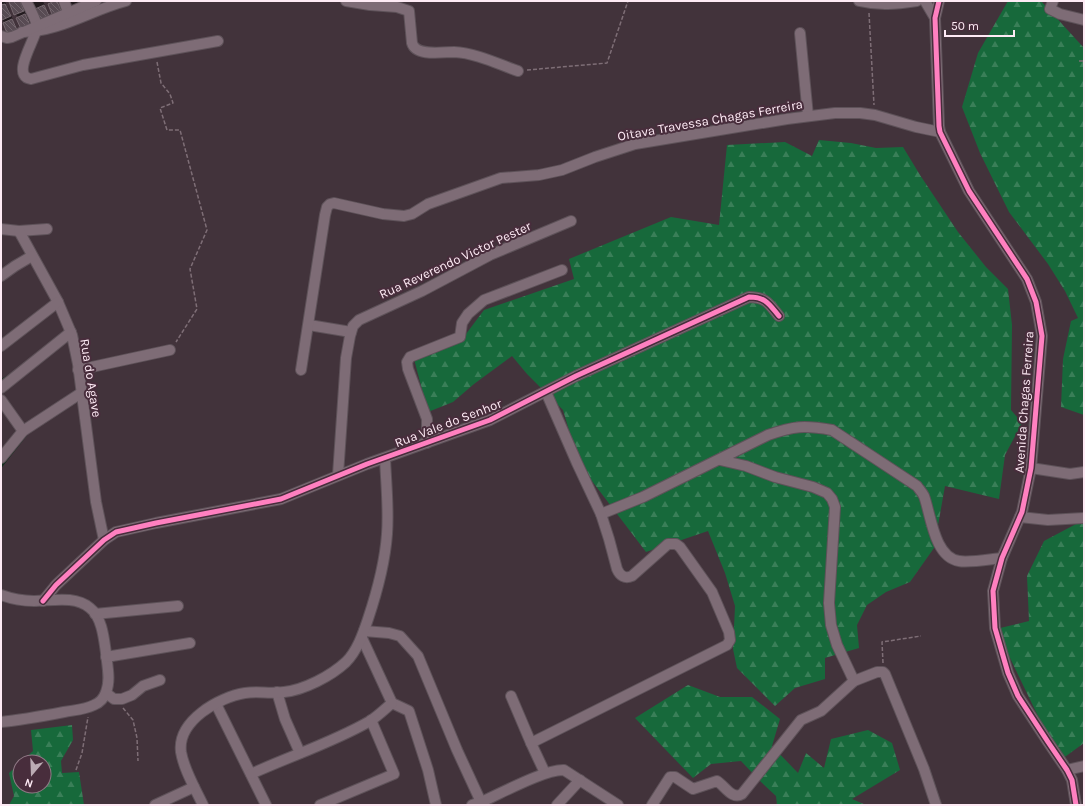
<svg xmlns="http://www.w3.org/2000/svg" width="1085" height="806" font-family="Karla,sans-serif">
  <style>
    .forest { fill: url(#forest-firs) }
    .shadow { fill: #0007 }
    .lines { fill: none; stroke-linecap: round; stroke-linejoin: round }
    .stream { stroke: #152e1e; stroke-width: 3 }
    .building { fill: url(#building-back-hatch); stroke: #776970 }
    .minor-casing { stroke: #5e5259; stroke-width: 12 }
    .path { stroke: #7e6e76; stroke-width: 1.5; stroke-dasharray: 4 2; stroke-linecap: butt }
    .minor { stroke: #7e6c76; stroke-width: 10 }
    .cycleway-casing { stroke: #482d3c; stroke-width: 8 }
    .cycleway { stroke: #ff80c0; stroke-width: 5 }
    .labels { text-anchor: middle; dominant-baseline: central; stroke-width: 4; stroke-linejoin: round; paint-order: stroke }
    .street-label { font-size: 13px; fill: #feebf5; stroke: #482d3c }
  </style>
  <defs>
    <pattern id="forest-firs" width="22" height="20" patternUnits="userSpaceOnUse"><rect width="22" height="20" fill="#17693b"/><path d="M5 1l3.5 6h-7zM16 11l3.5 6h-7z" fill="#3a7f58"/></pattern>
    <pattern id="building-back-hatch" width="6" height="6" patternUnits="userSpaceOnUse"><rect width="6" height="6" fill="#584b53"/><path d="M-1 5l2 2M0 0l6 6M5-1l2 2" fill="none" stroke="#71656c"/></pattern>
  </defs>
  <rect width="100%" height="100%" fill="#42333b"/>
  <g class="forest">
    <path d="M1008,1H1041L1084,48V415L1061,407L1063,359L1071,321L1078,318L1065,291L1048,264L1009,212L980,153L962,107L978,53Z"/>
    <path d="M819,140L851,143L876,148L903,147L920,175L958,232L986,267L1008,289L1012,325L1011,410L1022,423L1005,455L999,499L945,486L934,548L910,582L886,592L867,605L857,625L859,648L825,658V679L795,688L775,706L737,668L733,649L735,606L725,573L708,531L646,552L579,464L563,410L527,374L512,356L474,384L453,402L428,412L414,359L463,338L484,310L574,279L569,259L671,217L719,225L727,145L785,142L812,156Z"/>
    <path d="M1084,523V743L1062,759L1051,743L996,629L1029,621L1027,576L1044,541L1076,524Z"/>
    <path d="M688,685L720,697H752L780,719L772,746L798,773L806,753L824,768L831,739L868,730L892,743L900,770L852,799L866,805H777L776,796L760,781L741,761L711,764L693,778L635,718Z"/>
    <path d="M72,725L73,740L61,761L62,773L79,772L84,805H9L14,796L9,773L20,763V786H44V762H21L33,751L31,730Z"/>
  </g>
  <g class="shadow">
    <path d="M1,1H5L6,4H4L8,8L13,20H11L15,24L20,36L2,20L1,16Z"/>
    <path d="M11,1H19L21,2L26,14L24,15L28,18L33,30L15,14Z"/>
    <path d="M32,1H43L45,6H44L47,10L52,22L34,6Z"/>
    <path d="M48,1H56L60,4L65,16Z"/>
    <path d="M70,1H81L84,8H73Z"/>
  </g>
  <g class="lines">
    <g class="stream">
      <path d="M1,381L9,376"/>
      <path d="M1,466L27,433"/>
    </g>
  </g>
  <g class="building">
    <path d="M11,1H20L24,11L14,15L9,2Z"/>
    <path d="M54,1H57L62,13L53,17L48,4Z"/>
    <path d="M5,4L11,16L2,20L1,5Z"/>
    <path d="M44,5L50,18L41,22L35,9Z"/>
    <path d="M25,14L31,27L22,31L16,18Z"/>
    <path d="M12,19L18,32L7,33L3,23Z"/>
  </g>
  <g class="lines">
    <g class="minor-casing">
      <g id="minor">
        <path d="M26,1C29,7 37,21 37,27C36,39 10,76 31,79L83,65L218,41"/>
        <path d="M64,1L68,12"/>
        <path d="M346,1L370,5L397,7L409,11L412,43C416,57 443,52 454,52C476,53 498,64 518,71"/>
        <path d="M859,1C880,6 896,4 917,1"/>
        <path d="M925,1L935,18"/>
        <path d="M939,1L935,18L939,126L940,132L969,191L1027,279L1036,302L1042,336L1031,468L1022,512L1002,558L993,591L995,628L1008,673L1018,696L1048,742L1067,770L1072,780L1076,805"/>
        <path d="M1053,1L1050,9L1060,14L1084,20"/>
        <path d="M22,32C59,32 91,10 126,1"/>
        <path d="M800,33L808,116"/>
        <path d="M1,36L7,38L12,37L96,1"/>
        <path d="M1,229L19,231L47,229"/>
        <path d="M19,231L58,302L72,335L78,364L96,502L104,540"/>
        <path d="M1,276L15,266L32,256"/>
        <path d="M309,325L351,332"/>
        <path d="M1,346L58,302"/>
        <path d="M78,370L170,350"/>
        <path d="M301,370L325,215L327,207L330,204L334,203L383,214L404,216L412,214L428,204L501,178L539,175L562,170L595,157L635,144L787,119L835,113H860L875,115L916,127L940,132"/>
        <path d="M1,388L71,332"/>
        <path d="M1,400L23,431"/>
        <path d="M427,443V419L408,369L407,362L410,357L460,337L462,323L468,314L484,300L562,270"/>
        <path d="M1,458L23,431L81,393"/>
        <path d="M720,460L746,466L775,477L813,487L827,493L832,499L835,507L829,603L831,625L837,645L854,681"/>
        <path d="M1031,468L1070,474L1084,472"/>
        <path d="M338,475L346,358L350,336L353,326L359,320L422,291L490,255L571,221"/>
        <path d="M601,514L643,497L768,435C794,426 804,425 832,430L917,486C919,489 922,492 924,496C931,515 934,557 959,561C969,563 991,559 1002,558"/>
        <path d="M1020,517L1048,520L1084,518"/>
        <path d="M1,595C12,599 22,601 34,601C51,601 75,595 90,608C102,617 104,639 106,653C107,665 111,680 106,692C104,698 99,703 94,705C84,710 74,710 64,712C43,716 22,720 1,722"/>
        <path d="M43,601L56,585L104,540L116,532L156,523L281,499L367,464L490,420L576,376L749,297C766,297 769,304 779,316"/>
        <path d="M95,614L178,606"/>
        <path d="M364,631L389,633L400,636L418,656L457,750L481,802"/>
        <path d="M362,638L392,703L409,711L428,770L436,805"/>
        <path d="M106,657L190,643"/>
        <path d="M277,692L285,719L300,753"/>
        <path d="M106,693L114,699H122L132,695L143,686L160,680"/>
        <path d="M511,696L531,743"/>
        <path d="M216,704L266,805"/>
        <path d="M1067,770L1084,766"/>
        <path d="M545,773L531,743L727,645L730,640L729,632L712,592L680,547L676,544H668L632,576C625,579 620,576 617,569L609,539L601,514L577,463L546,392"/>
        <path d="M251,774C290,756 332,743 370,721C378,716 385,709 392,703"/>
        <path d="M155,805L194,787"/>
        <path d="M203,805C195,788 184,770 181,752C177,721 219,697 245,693C257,691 271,694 284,692C304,690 331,676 346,662C357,651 363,634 368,619C377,592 385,563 387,534C389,509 386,483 385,458"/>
        <path d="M320,805L394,774L371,720"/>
        <path d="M472,805L481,802C500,794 545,769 564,770L618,805"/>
        <path d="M557,805L580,780"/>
        <path d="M652,805L670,777H675L693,789L717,781C725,786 732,800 742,794L801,720L821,711L854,681L877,672H883L885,674L924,769L936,805"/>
      </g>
    </g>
    <g class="path">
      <path d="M869,13L874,105"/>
      <path d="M1079,61H1084"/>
      <path d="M157,62L161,83L170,94L173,103L160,108L167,130H180L207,230L190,269L197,309L176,342"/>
      <path d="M527,70L607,63L628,1"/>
      <path d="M883,663L882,642L921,636"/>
      <path d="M123,708L133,720L137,738L138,761"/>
      <path d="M76,770L82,753L88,717"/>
    </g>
    <use href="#minor" class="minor"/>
    <g class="cycleway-casing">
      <g id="cycleway">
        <path d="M939,1L935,18L939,126L940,132L969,191L1027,279L1036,302L1042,336L1031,468L1022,512L1002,558L993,591L995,628L1008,673L1018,696L1048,742L1067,770L1072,780L1076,805"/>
        <path d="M43,601L56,585L104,540L116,532L156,523L281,499L367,464L490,420L576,376L749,297C766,297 769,304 779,316"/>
      </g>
    </g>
    <use href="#cycleway" class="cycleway"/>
  </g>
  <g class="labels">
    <g class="street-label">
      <text transform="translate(710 120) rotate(-10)">Oitava Travessa Chagas Ferreira</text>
      <text transform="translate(455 260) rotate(-25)">Rua Reverendo Victor Pester</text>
      <text transform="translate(91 378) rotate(81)">Rua do Agave</text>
      <text transform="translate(1024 402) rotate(-86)">Avenida Chagas Ferreira</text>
      <text transform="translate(448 423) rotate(-21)">Rua Vale do Senhor</text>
    </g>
  </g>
  <rect width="1085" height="806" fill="none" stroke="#feebf5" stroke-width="4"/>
  <g transform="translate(32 774) rotate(199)"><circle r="19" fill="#482d3c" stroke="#917986"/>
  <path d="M0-3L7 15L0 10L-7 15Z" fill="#bcabb4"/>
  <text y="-6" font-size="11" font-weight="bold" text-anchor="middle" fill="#feebf5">N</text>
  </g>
  <path d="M945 30v6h69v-6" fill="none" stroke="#feebf5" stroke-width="2"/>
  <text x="951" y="30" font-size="12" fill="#feebf5" stroke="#482d3c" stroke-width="3" paint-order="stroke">50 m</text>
</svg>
